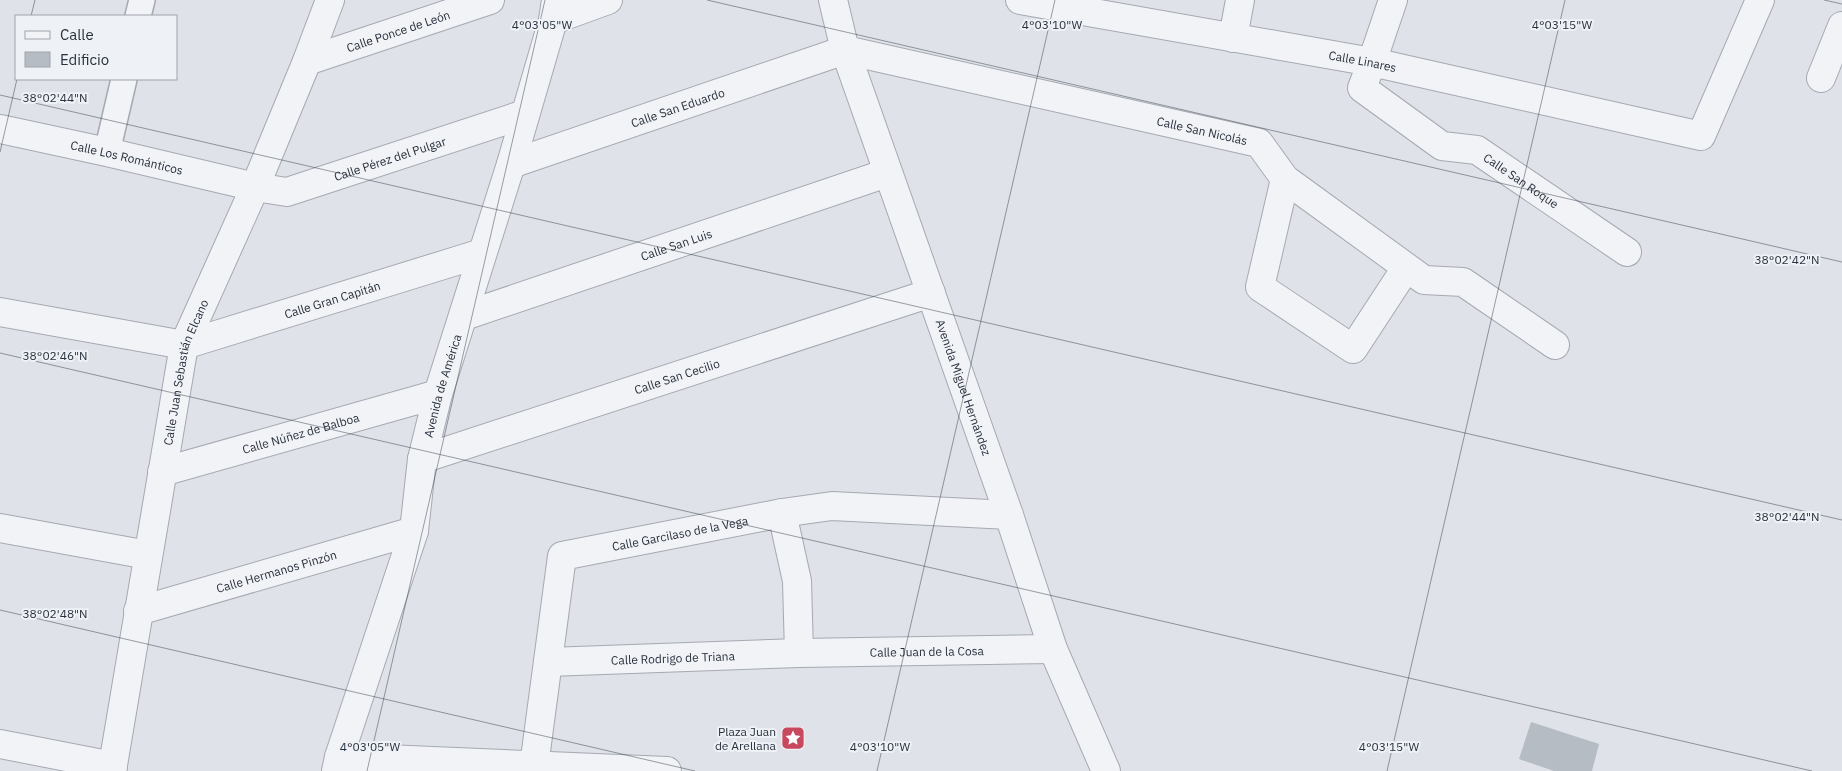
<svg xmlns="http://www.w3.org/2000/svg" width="1842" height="771" font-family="'IBM Plex Sans',sans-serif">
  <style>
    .building { fill: #b6bcc4 }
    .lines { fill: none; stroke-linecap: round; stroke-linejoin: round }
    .pedestrian-casing { stroke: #a5a9b2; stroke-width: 28 }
    .minor-casing { stroke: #a5a9b2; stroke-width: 30 }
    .pedestrian { stroke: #f1f3f6; stroke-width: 25 }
    .minor { stroke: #f1f3f6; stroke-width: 28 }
    .ticks { fill: none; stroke: #29313e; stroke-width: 1; stroke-opacity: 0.45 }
    .labels { text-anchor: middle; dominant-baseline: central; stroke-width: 4; stroke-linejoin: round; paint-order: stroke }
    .street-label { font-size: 12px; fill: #29313e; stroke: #eef1f5 }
    .poi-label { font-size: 12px; fill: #29313e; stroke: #eef1f5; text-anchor: end }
    .ticks-label { font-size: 12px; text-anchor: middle; fill: #29313e; stroke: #eef1f5; stroke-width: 4; stroke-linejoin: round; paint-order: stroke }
  </style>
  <rect width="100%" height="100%" fill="#dfe2e8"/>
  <path class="building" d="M1531,722L1599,744L1592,771H1554L1519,759Z"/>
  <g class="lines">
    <g class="pedestrian-casing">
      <g id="pedestrian">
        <path d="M138,16L142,0"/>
        <path d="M107,152L124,79"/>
      </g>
    </g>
    <g class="minor-casing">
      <g id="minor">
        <path id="s1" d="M833,0L845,50L1009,515L1053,649L1106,771"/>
        <path id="s2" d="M1020,0L1372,62L1701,136L1760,0"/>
        <path id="s3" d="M1393,0L1372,62L1362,88L1442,146L1477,150L1627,252"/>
        <path d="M553,20L608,0"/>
        <path d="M1233,38L1240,0"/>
        <path id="s4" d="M307,61L490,0"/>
        <path d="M1821,78L1842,26"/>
        <path id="s5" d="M0,129L107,152L255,187L287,192L525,114"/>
        <path id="s6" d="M511,164L845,50L1259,143L1285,179L1424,280L1463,282L1555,345"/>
        <path d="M1285,179L1260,287L1353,349L1406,268"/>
        <path id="s7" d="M0,312L184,345L482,253"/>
        <path id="s8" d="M464,316L887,173"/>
        <path id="s9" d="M422,459L931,293"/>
        <path id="s10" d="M162,472L438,394"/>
        <path d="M782,513L797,581L799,653"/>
        <path d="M0,528L148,555"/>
        <path id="s11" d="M138,611L414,531"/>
        <path id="s12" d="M548,662L799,653L1053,649"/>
        <path d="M0,744L113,766"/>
        <path d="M339,757L667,771"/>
        <path id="s13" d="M534,766L562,556L782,513L832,506L1009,515"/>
        <path id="s14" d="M112,771L184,345L255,187L307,61L330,0"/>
        <path id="s15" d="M336,771L339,757L414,531L422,459L438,394L511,164L553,20L556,0"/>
      </g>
    </g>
    <use href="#pedestrian" class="pedestrian"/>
    <use href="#minor" class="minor"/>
  </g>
  <path class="ticks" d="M707,0L1842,262M1824,0L1842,4M31,16L35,0M0,95L1842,520M0,152L17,79M0,353L1812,771M0,610L695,771M367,771L545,0M877,771L1055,0M1387,771L1565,0"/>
  <defs>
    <g id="sight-square" transform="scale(1.25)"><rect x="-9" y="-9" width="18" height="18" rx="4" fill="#c8495d" stroke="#eef1f5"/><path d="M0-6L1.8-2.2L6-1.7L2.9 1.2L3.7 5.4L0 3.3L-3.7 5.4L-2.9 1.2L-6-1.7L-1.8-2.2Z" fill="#fff"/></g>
  </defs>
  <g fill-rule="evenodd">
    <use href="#sight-square" x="793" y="738"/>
  </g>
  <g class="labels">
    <g class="street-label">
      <text stroke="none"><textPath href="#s4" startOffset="96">Calle Ponce de León</textPath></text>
      <text stroke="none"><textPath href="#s2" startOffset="348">Calle Linares</textPath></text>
      <text stroke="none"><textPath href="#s6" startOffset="176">Calle San Eduardo</textPath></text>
      <text stroke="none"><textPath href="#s6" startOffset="719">Calle San Nicolás</textPath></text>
      <text stroke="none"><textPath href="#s5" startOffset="130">Calle Los Románticos</textPath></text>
      <text stroke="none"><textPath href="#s5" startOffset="402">Calle Pérez del Pulgar</textPath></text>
      <text stroke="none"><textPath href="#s3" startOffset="281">Calle San Roque</textPath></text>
      <text stroke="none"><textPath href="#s8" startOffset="224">Calle San Luis</textPath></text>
      <text stroke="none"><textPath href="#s7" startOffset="342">Calle Gran Capitán</textPath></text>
      <text stroke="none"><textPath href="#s14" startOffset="406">Calle Juan Sebastián Elcano</textPath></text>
      <text stroke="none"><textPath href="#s9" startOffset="268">Calle San Cecilio</textPath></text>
      <text stroke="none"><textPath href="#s15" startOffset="401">Avenida de América</textPath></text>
      <text stroke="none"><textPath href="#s1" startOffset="409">Avenida Miguel Hernández</textPath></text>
      <text stroke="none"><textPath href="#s10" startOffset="144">Calle Núñez de Balboa</textPath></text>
      <text stroke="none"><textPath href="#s13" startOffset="332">Calle Garcilaso de la Vega</textPath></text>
      <text stroke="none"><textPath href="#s11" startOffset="144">Calle Hermanos Pinzón</textPath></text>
      <text stroke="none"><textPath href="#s12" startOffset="379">Calle Juan de la Cosa</textPath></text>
      <text stroke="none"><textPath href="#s12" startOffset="125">Calle Rodrigo de Triana</textPath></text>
    </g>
    <g class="poi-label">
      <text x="776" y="731">Plaza Juan<tspan x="776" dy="14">de Arellana</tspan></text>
    </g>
  </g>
  <g class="ticks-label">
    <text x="542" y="29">4°03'05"W</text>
    <text x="1052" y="29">4°03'10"W</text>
    <text x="1562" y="29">4°03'15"W</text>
    <text x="55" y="102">38°02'44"N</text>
    <text x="1787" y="264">38°02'42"N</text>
    <text x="55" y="360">38°02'46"N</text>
    <text x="1787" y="521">38°02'44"N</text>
    <text x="55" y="618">38°02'48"N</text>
    <text x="370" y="751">4°03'05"W</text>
    <text x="880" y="751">4°03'10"W</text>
    <text x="1389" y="751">4°03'15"W</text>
  </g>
  <rect x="15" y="15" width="162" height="65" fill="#eef1f5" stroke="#9fa4ac"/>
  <rect x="25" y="31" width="25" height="8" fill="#f1f3f6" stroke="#9fa4ac"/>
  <text x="60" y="40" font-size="15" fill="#29313e">Calle</text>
  <rect x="25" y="52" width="25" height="15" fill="#b6bcc4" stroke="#9fa4ac"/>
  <text x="60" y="65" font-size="15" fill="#29313e">Edificio</text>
</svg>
